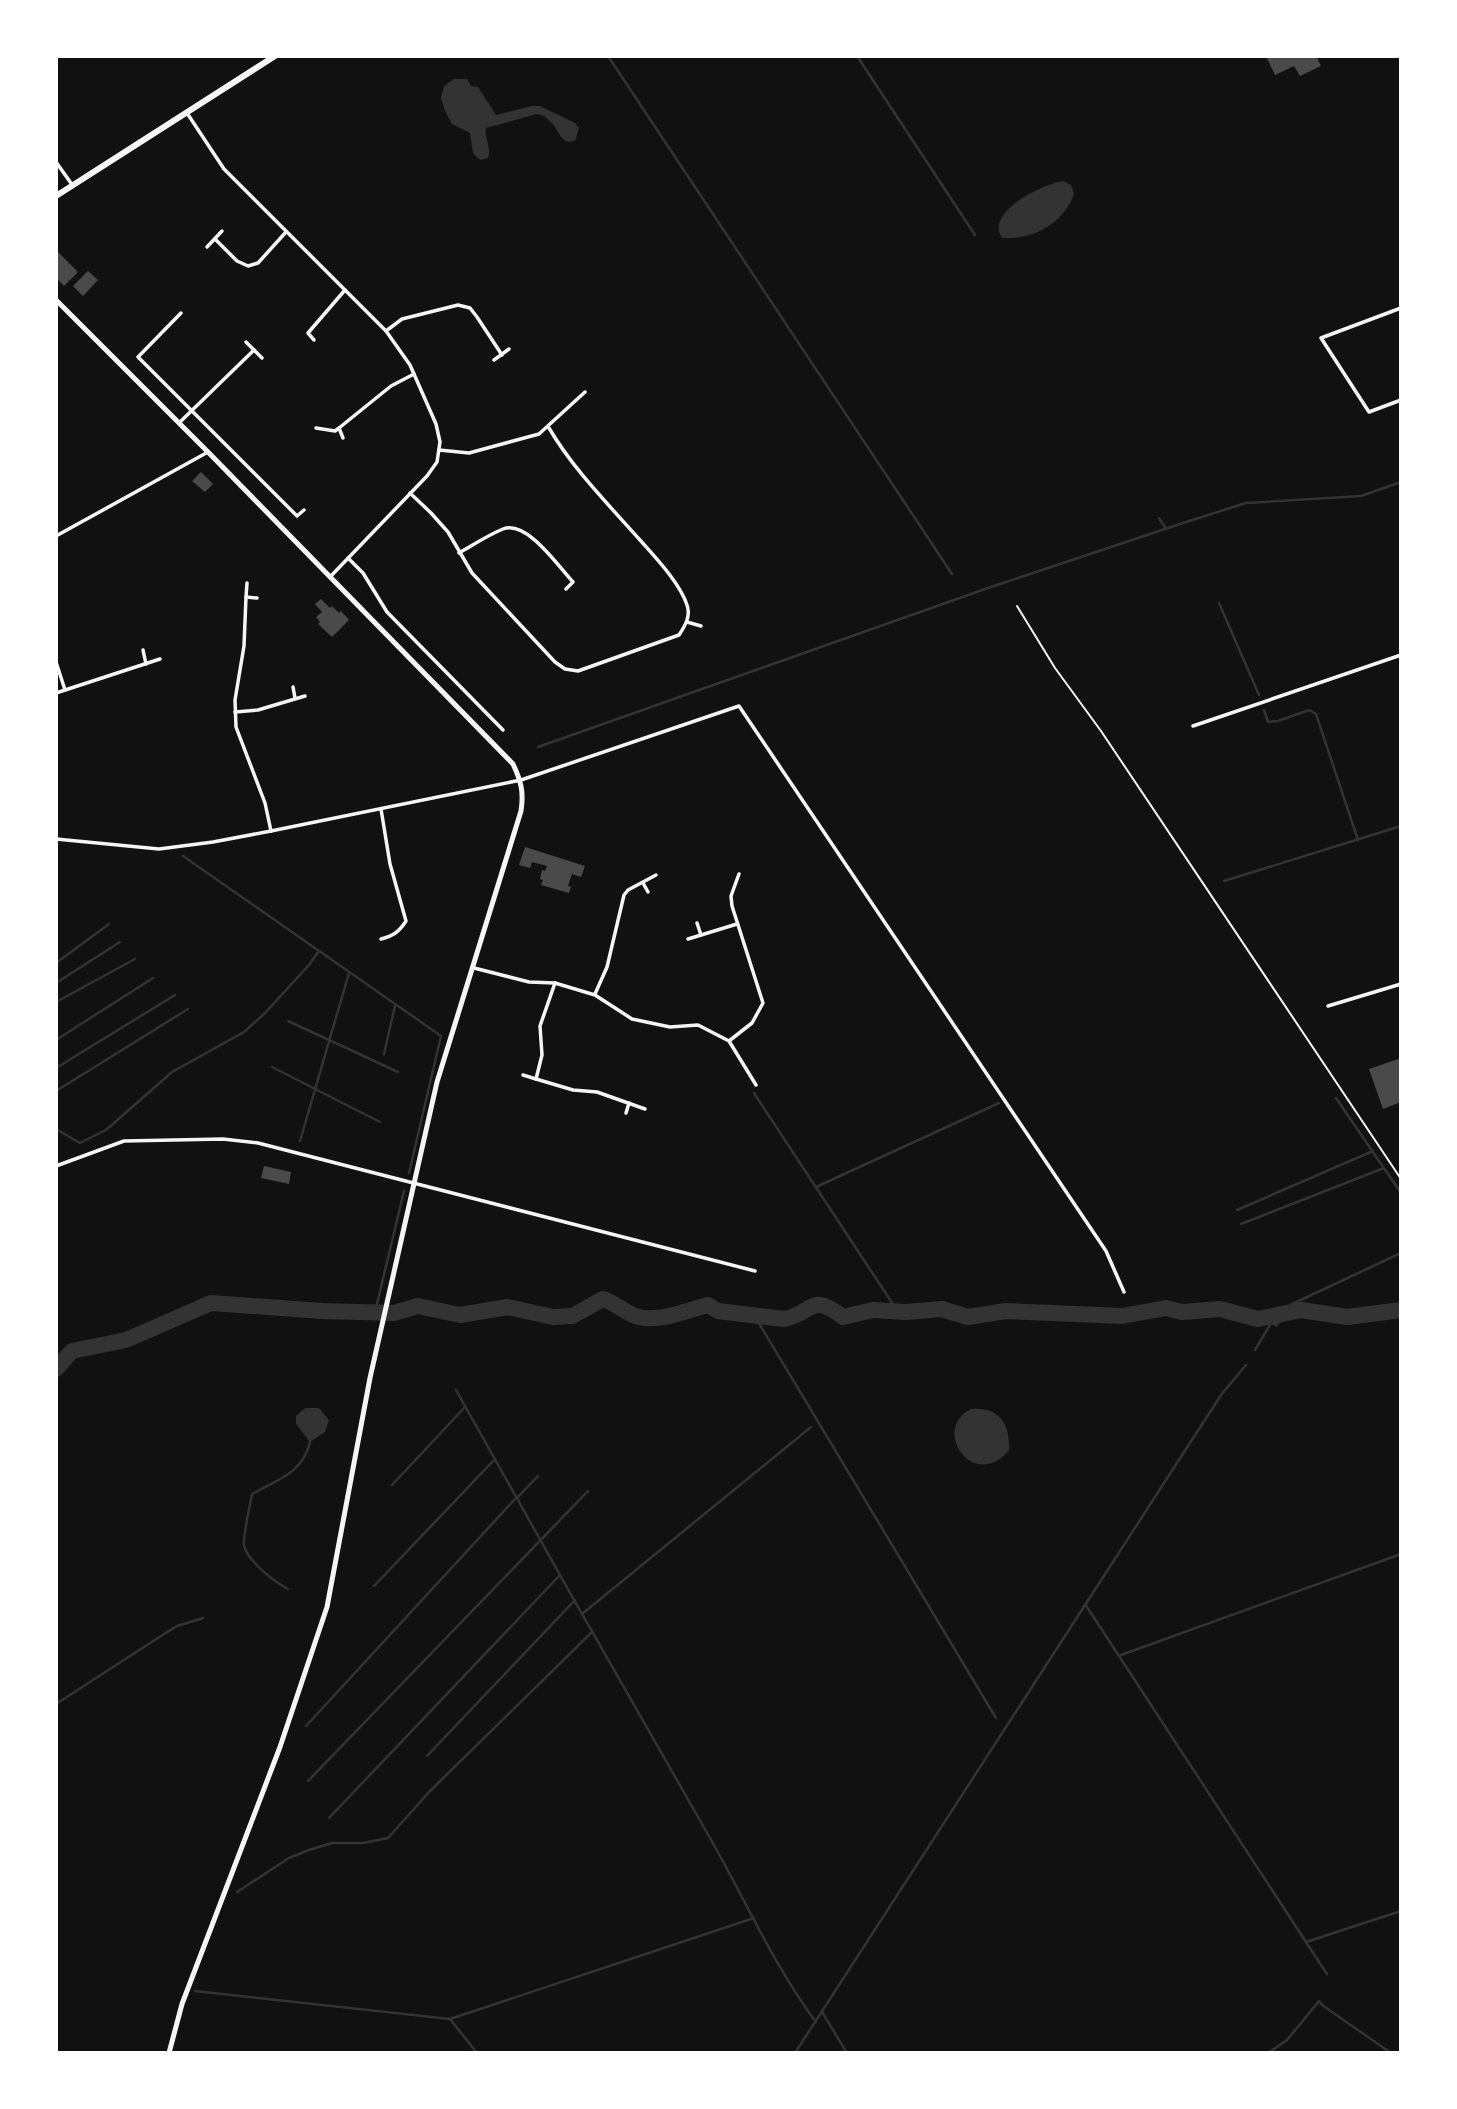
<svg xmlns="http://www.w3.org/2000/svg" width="1457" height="2109" font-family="'Golos Text',sans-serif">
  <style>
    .water { fill: #333 }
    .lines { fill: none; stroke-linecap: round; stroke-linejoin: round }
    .stream { stroke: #333; stroke-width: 2.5 }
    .river { stroke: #333; stroke-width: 16 }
    .building { fill: #4a4a4a }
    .path { stroke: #f5f5f5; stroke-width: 2 }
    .minor { stroke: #f5f5f5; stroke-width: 3.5 }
    .tertiary { stroke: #f5f5f5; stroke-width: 5 }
    .primary { stroke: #f5f5f5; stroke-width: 6 }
  </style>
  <rect width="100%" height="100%" fill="#111"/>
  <g class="water">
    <path d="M454,79H467L471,86L478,87L496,115L532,106H540L575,123L579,128L575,141L567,142L561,137L553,124L544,116L537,114L486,128C484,138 492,147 488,158L480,160L473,153L470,133L452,124L445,111L441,98L444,86Z"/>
    <path d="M1063,181L1071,185L1074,194C1063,224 1033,240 1002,238C984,212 1043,184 1063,181Z"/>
    <path d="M1292,1306L1305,1307L1322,1313C1303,1312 1287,1308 1277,1327L1269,1323L1271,1317L1258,1319L1232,1313L1257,1317Z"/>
    <path d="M305,1408H319L329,1420L325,1432L310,1442L296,1424V1416Z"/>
    <path d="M971,1409C999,1407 1010,1423 1009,1450C974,1493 930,1429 971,1409Z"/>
  </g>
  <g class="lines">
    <g class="stream">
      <path d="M608,56L952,574"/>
      <path d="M857,56L975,235"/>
      <path d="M1159,518L1165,527"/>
      <path d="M1219,603L1259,695"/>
      <path d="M1264,710L1268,722L1278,721L1309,710L1316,714L1358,840"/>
      <path d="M538,747L988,588L1183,523L1246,503L1361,496L1401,482"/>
      <path d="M183,856L441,1036L409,1173"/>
      <path d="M1224,881L1401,826"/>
      <path d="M56,963L109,924"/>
      <path d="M56,983L120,942"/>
      <path d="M56,1002L135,959"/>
      <path d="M288,1021L398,1072"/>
      <path d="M56,1040L153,978"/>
      <path d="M384,1054L395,1006"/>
      <path d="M272,1067L380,1122"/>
      <path d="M56,1068L175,995"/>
      <path d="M56,1091L188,1009"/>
      <path d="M754,1093L898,1312"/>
      <path d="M1336,1098L1401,1193"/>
      <path d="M56,1129L80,1143L106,1130L172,1072L244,1032L265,1013L309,965L318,952"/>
      <path d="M300,1141L349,973"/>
      <path d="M816,1187L999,1103"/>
      <path d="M1237,1210L1373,1151"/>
      <path d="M1241,1224L1384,1168"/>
      <path d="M1290,1305L1401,1253"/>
      <path d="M375,1312L404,1191"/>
      <path d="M754,1315L996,1718"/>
      <path d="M1255,1350L1271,1323"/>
      <path d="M456,1390C540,1540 624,1689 710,1838C745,1899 774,1966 816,2022"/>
      <path d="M392,1485L465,1407"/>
      <path d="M517,1498L538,1476"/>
      <path d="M374,1586L495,1459"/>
      <path d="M288,1589C275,1582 247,1561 244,1545C243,1535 250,1506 252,1494C277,1480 303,1473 310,1442"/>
      <path d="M1085,1604L1327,1974"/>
      <path d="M582,1614L811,1427"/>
      <path d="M1121,1655L1401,1554"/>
      <path d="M56,1704L164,1634L177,1626L203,1618"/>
      <path d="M306,1726L515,1499"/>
      <path d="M427,1756L575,1600"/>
      <path d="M308,1781L588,1491"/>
      <path d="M329,1818L560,1575"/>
      <path d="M237,1892L289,1858L309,1850L332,1843H363L388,1838L430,1791L592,1632"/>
      <path d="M1306,1942L1401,1911"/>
      <path d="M195,1991L450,2019"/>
      <path d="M822,2012L847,2053"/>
      <path d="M477,2053L450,2019L754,1918"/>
      <path d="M795,2053L1221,1395L1246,1365"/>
      <path d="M1268,2053L1287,2040L1319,2001L1322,2005L1391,2053"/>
    </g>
    <path class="river" d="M56,1369L72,1351L126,1340L211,1303L322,1311L394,1313L418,1306L460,1315L508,1307L553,1317L572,1316L603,1299C615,1303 622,1310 633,1315C655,1325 687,1310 708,1305L718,1311L784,1319C816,1312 810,1292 843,1317L873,1310L906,1312L942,1309L968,1317L1006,1311L1122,1316L1166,1308L1182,1312L1220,1309L1258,1319L1301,1310L1347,1317L1401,1310"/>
  </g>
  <g class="building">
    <path d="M1266,56H1316L1321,66L1300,76L1294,66L1275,75Z"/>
    <path d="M56,250L78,272L64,286L56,278Z"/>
    <path d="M88,271L98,280L83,296L73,286Z"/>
    <path d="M201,472L213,484L205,492L192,481Z"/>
    <path d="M321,599L330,608L332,606L339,613L341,611L349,620L332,637L318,624L320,622L316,617L322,612L315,604Z"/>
    <path d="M525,847L585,866L581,877L572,874L568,886L571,887L569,893L541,885L543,880L540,879L542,870L545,871L547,866L532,862L530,868L519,865Z"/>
    <path d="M1401,1058V1102L1383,1109L1369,1069Z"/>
    <path d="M264,1166L291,1172L289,1184L261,1178Z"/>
  </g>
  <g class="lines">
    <path class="path" d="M1017,606L1055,668L1101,731L1401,1179"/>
    <g class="minor">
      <path d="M187,113L224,169L386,331L410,365L436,424L440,442L437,462L427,476L330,577"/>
      <path d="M56,162L73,186"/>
      <path d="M215,239L237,261L248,266L258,263L286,232"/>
      <path d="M207,247L222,231"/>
      <path d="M1401,308L1321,338L1369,412L1401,400"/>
      <path d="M181,313L138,357L297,516L304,510"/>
      <path d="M386,331L402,319L458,305L470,308L477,317L502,355"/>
      <path d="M314,340L308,333L345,290"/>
      <path d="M246,342L262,358"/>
      <path d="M494,360L509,349"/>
      <path d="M179,423L254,350"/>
      <path d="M316,428L335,431L339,428L391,386L414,374"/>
      <path d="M339,428L343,438"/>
      <path d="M439,450L469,453L539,434L585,392"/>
      <path d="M410,493L431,513L448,532L472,573L555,662L565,669L578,671L679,635C685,626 691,616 687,605C680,583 655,557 640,540C608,504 573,469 549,428"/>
      <path d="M56,536L208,452"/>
      <path d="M459,553C473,545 488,535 503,529C527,520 558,566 573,582L566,589"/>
      <path d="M348,558L363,573L387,612L503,730"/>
      <path d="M247,583L246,597L257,598"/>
      <path d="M246,597L244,646L235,700L236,727L265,803L271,831"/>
      <path d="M687,622L701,626"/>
      <path d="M143,650L146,664"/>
      <path d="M56,662L65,690"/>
      <path d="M293,687L295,698"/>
      <path d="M56,693L160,659"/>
      <path d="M235,712L258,710L305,696"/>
      <path d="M1193,726L1401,655"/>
      <path d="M56,839L159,849L213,842L271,831L521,780L739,706L1106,1251L1124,1292"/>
      <path d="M643,883L648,892"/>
      <path d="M697,923L701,935"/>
      <path d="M381,939C393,936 399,932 406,921L390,864L381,809"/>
      <path d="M688,939L737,924"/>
      <path d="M474,968L529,982L555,983L595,995L632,1019L670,1027L698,1025L729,1041L756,1085"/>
      <path d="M555,983L540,1026L542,1055L536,1079L573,1090L597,1092L645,1109"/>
      <path d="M595,994L607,967L624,895L628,890L656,875"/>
      <path d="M1328,1006L1401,984"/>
      <path d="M729,1041L752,1023L763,1003L732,906L731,896L739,874"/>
      <path d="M523,1075L536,1079"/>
      <path d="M626,1113L629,1103"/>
      <path d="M56,1166L124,1141L223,1139L258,1143L755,1271"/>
    </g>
    <path class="tertiary" d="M56,300L208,452L513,764C521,781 524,792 521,811L437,1082L370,1378L327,1607L280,1747L182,2004L169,2053"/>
    <path class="primary" d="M56,196L275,56"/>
  </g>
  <rect width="1457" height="2109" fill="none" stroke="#ffffff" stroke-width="116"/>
</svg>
